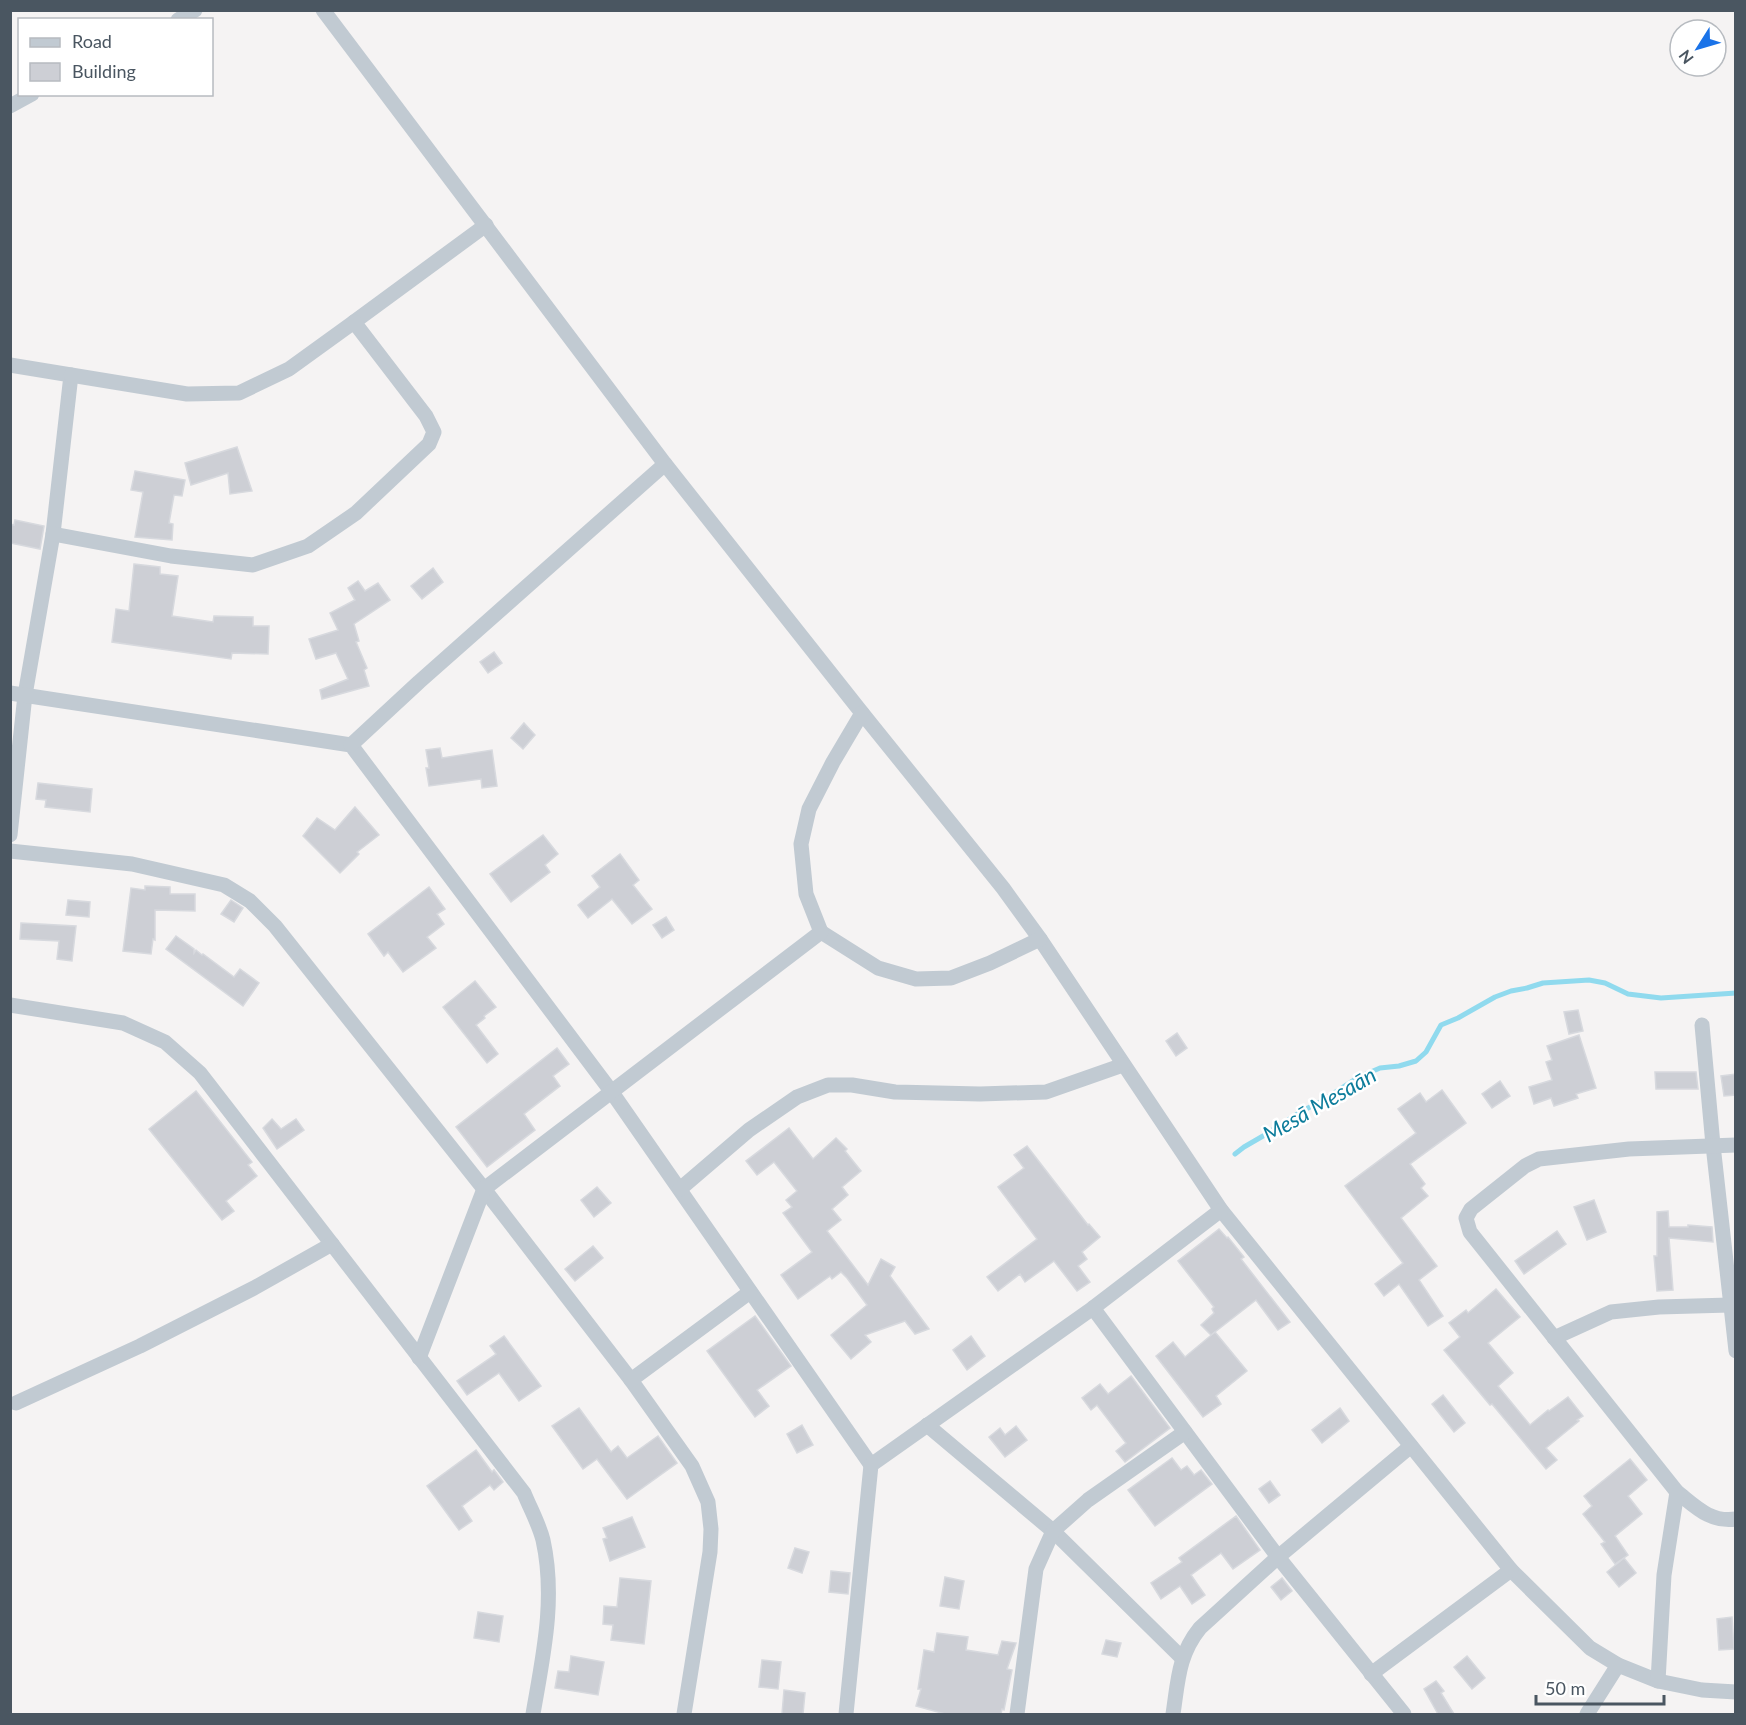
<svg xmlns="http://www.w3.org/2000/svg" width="1746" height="1725" font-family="Lato,sans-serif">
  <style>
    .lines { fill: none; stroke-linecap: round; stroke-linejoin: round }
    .stream { stroke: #90daee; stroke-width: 5 }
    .building { fill: #cdcfd5; stroke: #d7d9de; stroke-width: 1.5 }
    .minor { stroke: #c1cad2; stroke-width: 15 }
    .labels { text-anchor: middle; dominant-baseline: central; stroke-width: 5; stroke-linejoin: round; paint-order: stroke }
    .water-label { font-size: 22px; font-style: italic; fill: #0c7c9b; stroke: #fff }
  </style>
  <rect width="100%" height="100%" fill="#f5f3f3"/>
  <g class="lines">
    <path class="stream" d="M1235,1154L1244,1147L1263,1136L1302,1111L1320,1102L1357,1078L1380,1068L1399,1066L1416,1061L1426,1052L1441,1025L1458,1018L1495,997L1511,991L1527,988L1543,983L1589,980L1605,983L1628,994L1661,998L1736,993"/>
  </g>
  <g class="building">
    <path d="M237,447L252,491L230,494L228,473L191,485L185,463Z"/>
    <path d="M135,471L185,480L182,496L174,495L169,523L173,524L172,540L135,537L143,492L131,490Z"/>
    <path d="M15,520L44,526L40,549L10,543V524L14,525Z"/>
    <path d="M134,564L160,567V574L178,576L172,616L213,622L214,616L253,617V626H269L268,654L232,653L231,659L112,642L116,609L129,611Z"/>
    <path d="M433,568L443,582L422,599L411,586Z"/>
    <path d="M358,581L365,591L378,583L390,600L354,624L359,641L356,642L367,668L364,670L369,686L322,699L320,690L348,679L336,653L316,659L309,639L338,630L330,613L355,600L348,588Z"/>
    <path d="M494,652L502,663L488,673L480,662Z"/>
    <path d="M524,723L535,735L523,749L511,738Z"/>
    <path d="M440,748L442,758L492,750L497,786L482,788L481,779L429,786L426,768H429L426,750Z"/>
    <path d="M38,783L92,789L90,812L45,807L46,800L36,799Z"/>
    <path d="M355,807L379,835L357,852L359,854L340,873L303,836L317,818L335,830Z"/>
    <path d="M543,835L558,854L545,865L550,872L511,902L490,874Z"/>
    <path d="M620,854L639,880L633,885L652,909L632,924L612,899L588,918L578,905L600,887L592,876Z"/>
    <path d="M145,886L170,887V894H195V911L155,910V940L153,939L151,954L123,951L131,888L145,890Z"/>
    <path d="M429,887L445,909L437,914L444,924L427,937L436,948L403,972L388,952L384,956L368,934Z"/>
    <path d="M68,900L90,902L89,917L66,915Z"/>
    <path d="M231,900L243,908L234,922L221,914Z"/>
    <path d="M666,917L674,930L662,938L653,925Z"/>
    <path d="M21,923L76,926L72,961L57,959L59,941L20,939Z"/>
    <path d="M176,936L194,949V953L196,950L202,955L203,954L234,977L240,969L259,983L243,1006L166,949Z"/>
    <path d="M475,981L496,1007L484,1016L485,1018L476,1025L498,1054L487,1063L443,1007Z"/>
    <path d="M1578,1010L1583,1031L1569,1034L1564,1012Z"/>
    <path d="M1177,1033L1187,1048L1176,1056L1166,1041Z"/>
    <path d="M1579,1035L1596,1088L1576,1094L1578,1098L1554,1106L1551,1098L1534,1104L1529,1087L1552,1080L1546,1062L1552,1060L1547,1046Z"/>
    <path d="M557,1048L569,1064L553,1076L560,1086L524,1114L535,1130L487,1167L456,1127Z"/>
    <path d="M1655,1072H1696L1698,1089H1656Z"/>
    <path d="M1736,1074V1095L1724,1096L1721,1076Z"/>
    <path d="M1500,1081L1510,1096L1492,1108L1482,1094Z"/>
    <path d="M1442,1090L1466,1123L1410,1164L1425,1184L1421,1188L1428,1196L1401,1218L1437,1266L1419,1280L1443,1316L1428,1326L1399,1284L1384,1296L1375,1284L1403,1263L1345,1186L1416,1133L1398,1109L1420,1093L1426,1102Z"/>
    <path d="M196,1091L252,1162L248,1165L257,1176L226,1201L234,1211L222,1220L149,1129Z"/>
    <path d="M272,1119L281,1129L296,1119L304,1130L277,1149L263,1128Z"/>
    <path d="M789,1128L813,1159L836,1138L847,1149L845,1151L861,1171L842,1187L848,1195L832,1209L841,1220L827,1231L868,1285L881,1259L895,1267L890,1276L929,1329L915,1334L905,1321L865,1335L871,1342L851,1359L831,1335L867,1305L847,1278L841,1272L832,1279L830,1276L798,1299L781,1275L812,1252L783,1213L792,1207L786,1200L797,1191L774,1162L757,1175L746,1161Z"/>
    <path d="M1027,1146L1088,1225L1089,1224L1100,1237L1082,1252L1087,1259L1078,1266L1090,1282L1077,1291L1054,1261L1025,1282L1020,1274L998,1291L987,1277L1037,1239L998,1187L1024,1168L1014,1155Z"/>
    <path d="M597,1187L611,1203L594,1217L581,1200Z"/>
    <path d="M1594,1200L1606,1232L1587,1240L1574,1207Z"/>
    <path d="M1668,1211L1669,1227H1688V1225L1712,1227L1713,1242L1669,1238L1673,1290L1657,1291L1654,1256H1657V1212Z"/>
    <path d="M1219,1229L1227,1238L1228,1237L1244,1257L1241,1259L1290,1322L1278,1330L1256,1300L1211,1335L1201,1325L1214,1313L1212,1309L1214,1307L1178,1261Z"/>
    <path d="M1557,1231L1566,1244L1524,1274L1515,1261Z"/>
    <path d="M593,1246L603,1258L575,1281L565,1269Z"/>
    <path d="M1496,1289L1520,1317L1488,1343L1513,1373L1498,1386L1530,1425L1548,1410L1549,1411L1568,1397L1583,1416L1577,1420L1579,1421L1546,1448L1557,1460L1546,1469L1492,1404L1490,1405L1444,1350L1460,1337L1449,1323L1466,1310L1468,1313Z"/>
    <path d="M755,1316L791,1366L757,1390L769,1406L755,1417L707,1351Z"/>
    <path d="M1215,1332L1247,1371L1216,1396L1221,1404L1203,1417L1156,1356L1173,1342L1185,1357Z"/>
    <path d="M504,1336L541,1386L519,1401L499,1373L467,1395L457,1381L496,1354L490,1346Z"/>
    <path d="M971,1336L985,1356L967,1370L953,1350Z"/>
    <path d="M1131,1376L1170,1428L1125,1462L1116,1451L1126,1443L1097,1405L1091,1410L1082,1398L1100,1384L1108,1394Z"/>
    <path d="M1443,1395L1465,1423L1454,1432L1432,1404Z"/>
    <path d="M579,1408L611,1452L618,1446L627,1458L658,1436L677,1463L627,1499L597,1459L583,1469L552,1426Z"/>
    <path d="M1340,1408L1349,1421L1322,1443L1312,1430Z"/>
    <path d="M802,1425L813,1445L797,1453L787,1434Z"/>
    <path d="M1016,1426L1027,1440L1005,1457L989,1437L1000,1428L1005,1435Z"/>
    <path d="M476,1450L492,1472L494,1470L503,1482L494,1490L490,1485L462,1506L472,1521L459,1530L427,1486Z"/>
    <path d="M1172,1458L1181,1470L1187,1466L1194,1475L1201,1470L1212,1484L1155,1526L1128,1490Z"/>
    <path d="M1630,1459L1647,1480L1628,1496L1642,1514L1615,1536L1628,1555L1615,1564L1601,1544L1605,1542L1583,1514L1592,1506L1584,1496Z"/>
    <path d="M1270,1481L1280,1495L1269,1503L1259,1489Z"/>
    <path d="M1236,1516L1260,1550L1233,1569L1221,1553L1191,1575L1205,1595L1192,1604L1180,1586L1161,1599L1151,1583L1182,1562L1179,1558Z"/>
    <path d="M632,1517L645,1547L610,1561L603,1539L607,1538L603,1528Z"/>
    <path d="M795,1548L809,1552L802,1573L788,1568Z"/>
    <path d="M1624,1558L1636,1573L1619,1587L1607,1572Z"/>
    <path d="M831,1571L850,1573L848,1594L829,1592Z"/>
    <path d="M945,1577L964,1581L959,1609L940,1606Z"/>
    <path d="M620,1578L651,1581L644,1644L611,1640L613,1625L603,1624L604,1606L617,1607Z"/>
    <path d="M1282,1578L1292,1591L1281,1600L1271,1587Z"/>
    <path d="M478,1612L503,1616L499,1642L474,1638Z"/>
    <path d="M1732,1617L1734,1649L1719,1650L1717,1619Z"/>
    <path d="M937,1633L968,1637L966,1650L998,1655L1002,1641L1016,1643L1007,1669L1012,1670L1004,1710L1002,1709L1001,1714H945L916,1706L921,1689H918L924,1650L934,1652Z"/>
    <path d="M1106,1640L1121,1643L1117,1657L1102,1654Z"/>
    <path d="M571,1656L604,1662L598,1695L555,1688L558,1671L569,1672Z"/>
    <path d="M1467,1656L1485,1678L1472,1689L1454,1667Z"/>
    <path d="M762,1660L781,1662L778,1689L759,1687Z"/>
    <path d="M1436,1681L1444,1691L1441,1693L1454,1714H1438L1424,1689Z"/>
    <path d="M784,1690L805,1693L803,1714H782Z"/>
  </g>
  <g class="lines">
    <g class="minor">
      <path d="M323,10L665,464L862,713L1003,888L1040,939L1221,1210L1511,1570L1590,1648L1618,1665L1658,1681L1702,1690L1736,1692"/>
      <path d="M178,20L195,10"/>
      <path d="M10,106L32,94"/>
      <path d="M354,322L486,225"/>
      <path d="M10,365L71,375L53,534L25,695L10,835"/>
      <path d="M53,534L171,556L253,565L308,546L356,513L429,444L434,432L426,416L354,322L289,369L239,393L187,394L71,375"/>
      <path d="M10,693L351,745L611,1091L871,1465"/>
      <path d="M351,745L419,682L665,464"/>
      <path d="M10,851L132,864L224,885L250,901L275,926L484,1189L631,1380L692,1466L708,1502L711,1529L710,1552L684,1714"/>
      <path d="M821,932L878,968L916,979L951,978L990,963L1040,939"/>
      <path d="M10,1005L123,1023L165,1042L200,1073L524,1493C530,1508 539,1524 543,1540C556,1599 543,1656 533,1714"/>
      <path d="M1702,1025L1713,1145L1736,1351"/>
      <path d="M1736,1145L1629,1149L1539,1159L1525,1166L1471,1209L1466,1218L1470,1232L1677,1492C1695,1506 1710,1523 1736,1519"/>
      <path d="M680,1189L749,1130L797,1097L828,1085H852L895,1092L980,1094L1046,1092L1123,1065"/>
      <path d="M1093,1308L1278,1557L1404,1714"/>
      <path d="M1554,1338L1611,1312L1659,1307L1730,1305"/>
      <path d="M419,1358L484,1189L821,932L806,894L801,844L809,809L833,762L862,713"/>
      <path d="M631,1380L750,1292"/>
      <path d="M16,1403L140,1346L254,1288L332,1244"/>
      <path d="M927,1425L1053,1531L1182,1658"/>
      <path d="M1371,1674L1511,1570"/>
      <path d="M1658,1681L1664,1575L1677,1492"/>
      <path d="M846,1714L871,1465L1093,1308L1221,1210"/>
      <path d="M1017,1714L1036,1569L1053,1531L1088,1500L1185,1432"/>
      <path d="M1173,1714C1178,1682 1178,1655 1200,1628L1278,1557L1411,1446"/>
      <path d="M1587,1714L1618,1665"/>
    </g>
  </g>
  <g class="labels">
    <g class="water-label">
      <text transform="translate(1319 1104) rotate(-30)">Mesā Mesaān</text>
    </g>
  </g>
  <rect width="1746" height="1725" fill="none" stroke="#4a5661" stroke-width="24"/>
  <rect x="18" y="18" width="195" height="78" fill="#ffffff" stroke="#b7bbc0" stroke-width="1.5"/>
  <rect x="30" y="38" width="30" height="9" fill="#c1cad2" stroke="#b7bbc0" stroke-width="1.5"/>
  <text x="72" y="48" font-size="18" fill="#4a5661">Road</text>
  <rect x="30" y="63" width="30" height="18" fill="#cdcfd5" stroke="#b7bbc0" stroke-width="1.5"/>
  <text x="72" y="78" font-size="18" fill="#4a5661">Building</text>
  <g transform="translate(1698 48) rotate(233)"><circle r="28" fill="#ffffff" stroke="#b7bbc0" stroke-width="1.5"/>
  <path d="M0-4.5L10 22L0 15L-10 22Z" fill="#1a73e8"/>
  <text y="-9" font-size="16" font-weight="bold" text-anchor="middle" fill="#4a5661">N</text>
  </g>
  <path d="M1536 1695v9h128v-9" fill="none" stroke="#4a5661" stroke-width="3"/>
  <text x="1545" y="1695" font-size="18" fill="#4a5661" stroke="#ffffff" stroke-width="4.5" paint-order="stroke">50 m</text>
</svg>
